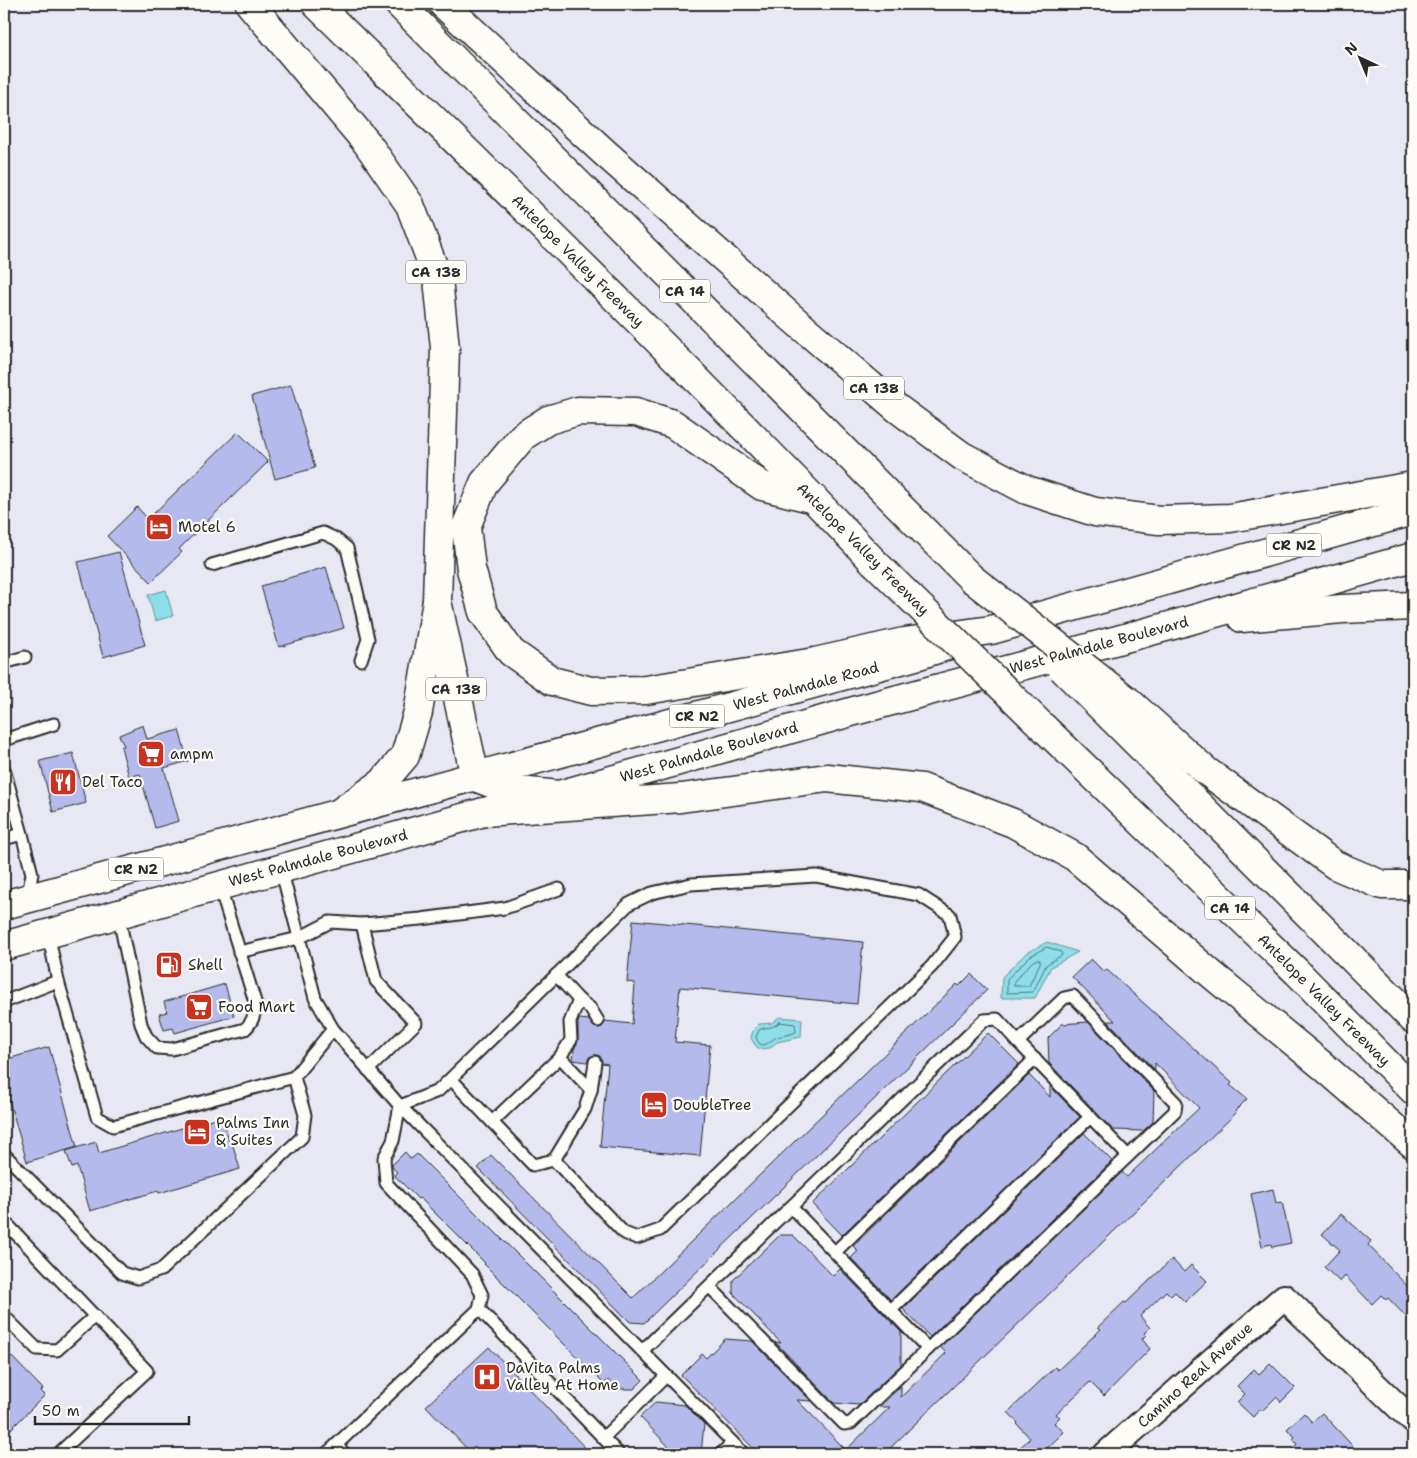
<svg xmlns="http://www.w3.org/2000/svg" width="1417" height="1458" font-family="'Shantell Sans',sans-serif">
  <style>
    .water { fill: #8ddee8; stroke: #66969c }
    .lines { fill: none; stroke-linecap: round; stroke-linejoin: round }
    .shore { stroke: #527377; stroke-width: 1 }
    .building { fill: #b4baeb; stroke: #2b2b2b }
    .lane-casing { stroke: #2b2b2b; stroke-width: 15 }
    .street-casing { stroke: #2b2b2b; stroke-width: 28 }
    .primary-casing { stroke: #2b2b2b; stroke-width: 31 }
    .highway-casing { stroke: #2b2b2b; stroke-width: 31 }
    .lane { stroke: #fdfcf7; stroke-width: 11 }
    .street { stroke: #fdfcf7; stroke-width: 24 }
    .primary { stroke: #fdfcf7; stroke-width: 28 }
    .highway { stroke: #fdfcf7; stroke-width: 28 }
    .highway-bridge-casing { stroke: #2b2b2b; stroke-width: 31; stroke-linecap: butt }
    .highway-bridge { stroke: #fdfcf7; stroke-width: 28 }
    .labels { text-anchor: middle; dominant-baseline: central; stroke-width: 4.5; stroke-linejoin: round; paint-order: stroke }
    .shield { fill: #fdfcf7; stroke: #6a6a68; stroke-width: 1 }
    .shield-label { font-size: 14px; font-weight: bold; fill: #2b2b2b }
    .street-label { font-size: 15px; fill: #2b2b2b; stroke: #fdfcf7 }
    .poi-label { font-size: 15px; fill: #2b2b2b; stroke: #fdfcf7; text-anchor: start }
  </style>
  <rect width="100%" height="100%" fill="#e7e8f3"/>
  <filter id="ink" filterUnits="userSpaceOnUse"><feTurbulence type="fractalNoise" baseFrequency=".02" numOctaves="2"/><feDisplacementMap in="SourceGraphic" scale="10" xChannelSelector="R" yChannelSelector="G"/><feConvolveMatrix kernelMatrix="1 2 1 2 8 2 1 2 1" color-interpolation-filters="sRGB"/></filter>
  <g filter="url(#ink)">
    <g class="water">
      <path d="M166,590L173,616L155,621L148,595Z"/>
      <path d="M1047,942L1078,952L1051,967L1035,998H1001L1002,977L1026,953Z"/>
      <path d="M779,1017L802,1019L801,1037L777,1042L770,1048L762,1049L758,1048L755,1045L751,1038L753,1030L759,1024L772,1023Z"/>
    </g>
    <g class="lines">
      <g class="shore">
        <path d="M1047,947L1061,952L1062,955L1046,965L1033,992L1007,993V979L1029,957Z"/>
        <path d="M1038,959L1040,960V963L1029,986H1014V981L1032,962Z"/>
        <path d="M780,1022L795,1024L796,1032C790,1035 782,1035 775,1038C768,1042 761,1052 756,1037L759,1030C767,1026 770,1030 780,1022Z"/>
      </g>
    </g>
    <g class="building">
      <path d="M291,385L315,468L275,479L252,396Z"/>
      <path d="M238,432L268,462L179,549L182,552L151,582L107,536L137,507L148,519Z"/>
      <path d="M119,552L145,645L103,657L78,562Z"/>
      <path d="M326,567L344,628L279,647L261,586Z"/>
      <path d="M143,725L147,739L179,730L188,761L164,768L179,821L155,828L140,774L129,777L121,747L124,746L119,735Z"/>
      <path d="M73,753L86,803L53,812L40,761Z"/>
      <path d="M633,920L863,942L857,1004L680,987L675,1042L710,1045L700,1156L600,1147L608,1064L602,1063L600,1056L596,1055L589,1057L587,1062L573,1060L574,1049L578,1040V1023L579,1019L589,1020L594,1027L598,1028L602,1027L605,1021L632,1024L635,983L627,982Z"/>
      <path d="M1091,959L1104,972L1106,969L1232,1083L1230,1085L1247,1099L1235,1111L1236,1113L884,1454H759L681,1375L702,1354L706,1358L725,1339L752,1341L811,1401L797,1400L846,1450L890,1407H879L901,1386V1397L946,1353L940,1347L1122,1172L1127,1177L1199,1108L1155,1063V1070L1108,1021H1115L1072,977Z"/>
      <path d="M971,974L987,990L644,1323L630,1322L478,1168L491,1155L633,1298L957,984L959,986Z"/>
      <path d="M225,984L234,1016L175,1033L173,1028L164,1030L159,1014L167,1012L164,1002Z"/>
      <path d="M1088,1022L1154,1091L1153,1122L1143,1131L1113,1130L1049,1063L1048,1038L1062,1024Z"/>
      <path d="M988,1033L1019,1064L842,1235L812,1204Z"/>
      <path d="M49,1047L77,1147L27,1162L4,1083V1060Z"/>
      <path d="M1029,1075L1050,1097V1086L1080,1117L891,1300L851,1258L858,1251L853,1246Z"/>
      <path d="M222,1116L229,1140L231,1139L240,1169L159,1193L158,1191L90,1211L77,1166L72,1168L66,1151L96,1142L99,1153Z"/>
      <path d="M1084,1133L1112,1161L930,1337L903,1309Z"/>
      <path d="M405,1152L411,1159L417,1154L643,1380L634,1389H618L608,1380L604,1384L484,1264L485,1263L420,1198L418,1199L394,1175L397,1172L392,1167V1165Z"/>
      <path d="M1273,1189L1276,1203L1282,1202L1291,1243L1272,1247L1271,1244L1262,1246L1251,1194Z"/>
      <path d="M1341,1214L1371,1241L1368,1245L1413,1292V1324L1388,1298L1386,1300L1381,1295L1372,1304L1345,1276L1340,1282L1324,1267L1340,1250L1322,1234Z"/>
      <path d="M780,1235H793L833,1276L840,1269L901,1332V1365L859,1405L834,1403L775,1342L781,1343L733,1293V1280Z"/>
      <path d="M1172,1259L1184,1272L1191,1265L1207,1281L1185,1302L1175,1292L1171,1296L1166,1291L1140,1316L1150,1328L1144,1333L1146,1335L1142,1339L1150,1349L1104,1396L1090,1382L1056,1414L1060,1417L1054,1423L1064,1432L1041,1454H1013L1030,1438L1017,1424L1018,1423L1008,1412L1055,1367L1058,1370L1101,1329L1098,1327L1124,1302L1126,1303Z"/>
      <path d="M489,1347L591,1454H472L426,1406Z"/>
      <path d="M4,1349L43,1389L41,1391L45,1395L4,1436Z"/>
      <path d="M1270,1363L1295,1388L1281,1402L1276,1397L1262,1411L1260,1409L1253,1417L1237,1402L1245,1394L1237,1386L1254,1369L1259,1374Z"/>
      <path d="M656,1402L685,1405L704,1424L701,1454H676L640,1417Z"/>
      <path d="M1304,1413L1312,1422L1322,1413L1360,1454H1287L1297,1444L1293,1439L1295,1437L1287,1429Z"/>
    </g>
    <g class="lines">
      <g class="lane-casing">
        <g id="lane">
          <path d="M212,565L323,533L336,539L347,548L368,639L361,660"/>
          <path d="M4,663L25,657"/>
          <path d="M4,740L54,724"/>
          <path d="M4,769L22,834"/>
          <path d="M4,839L22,834L32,874L27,899"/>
          <path d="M281,869L315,998L333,1029L400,1106L438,1091L629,904L652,893L691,884L816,876L919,895L950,915L955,937L932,966L660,1230L637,1238L624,1233L554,1160L533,1165L451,1079"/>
          <path d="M118,913L141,1024L146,1036L157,1048L172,1049L245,1029C253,1022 254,1015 256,1005L219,885"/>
          <path d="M362,924L376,981L416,1023L368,1070"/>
          <path d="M48,933L58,981L97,1117L113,1126L294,1077L333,1029"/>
          <path d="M239,952L299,938L330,922L362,924L421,919L505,908L559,889"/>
          <path d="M556,975L579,1000L590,1008L598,1021"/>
          <path d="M4,1002L58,981"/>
          <path d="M1018,1042L1128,1156"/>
          <path d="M560,1057L571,1040L570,1022L579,1000"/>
          <path d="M591,1090L595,1062"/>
          <path d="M492,1122L560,1057L591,1090L585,1109L554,1160"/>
          <path d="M4,1154L122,1273L138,1278L161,1270L302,1137L305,1115L294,1077"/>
          <path d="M791,1207L928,1349"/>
          <path d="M4,1221L147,1371L58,1454"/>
          <path d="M835,1252L1035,1059"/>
          <path d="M479,1309L617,1452V1454"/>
          <path d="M891,1310L1090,1117"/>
          <path d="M4,1316L37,1349L57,1350L95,1316"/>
          <path d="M642,1351L744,1454"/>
          <path d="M603,1438L666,1376"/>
          <path d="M336,1445L479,1309L482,1295L472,1274L386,1183L384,1158L393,1141L400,1106L642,1351L984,1020L997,1019L1018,1042L1064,998L1073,996L1176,1103L1175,1111L851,1423L844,1424L709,1286"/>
          <path d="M326,1454L336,1445L345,1454"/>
          <path d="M721,1454L732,1443"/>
        </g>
      </g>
      <g class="street-casing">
        <path id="street" d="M1106,1454L1284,1297L1413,1421"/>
      </g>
      <g class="primary-casing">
        <g id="primary">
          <path d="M4,905L919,655L961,641"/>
          <path d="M4,946L484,812L508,806"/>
        </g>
      </g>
      <g class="highway-casing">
        <g id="highway">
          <path d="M250,4L367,143L410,205L438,279L445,348L437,601L418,712L405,756L382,783L339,813"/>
          <path d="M316,4C504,188 693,371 874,562"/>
          <path d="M399,4L971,578"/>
          <path d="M443,4L605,153L792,318L898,409L962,456L1027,490L1095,512L1159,520L1230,518L1413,486"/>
          <path d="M814,499L762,486L673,424L636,412L578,411L548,420L523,436L484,483L466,527L471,569L483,612L511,652L552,681L591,691L646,690L815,662L904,642L991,630L1413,511"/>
          <path d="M437,601L475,777L509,790L559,795L858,710L1173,625L1413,557"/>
          <path d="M1242,618L1342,609L1413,606"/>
          <path d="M1128,701L1206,771L1335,865L1382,885H1413"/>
          <path d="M1112,718L1413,1019"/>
          <path d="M1044,728L1297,972L1413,1090"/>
          <path d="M484,812L681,798L827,778L922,788L1013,823L1075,857L1210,973L1323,1066L1413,1144"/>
        </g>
      </g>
      <use href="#lane" class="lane"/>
      <use href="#street" class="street"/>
      <use href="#primary" class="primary"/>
      <use href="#highway" class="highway"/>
      <g class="highway-bridge-casing">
        <g id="highway-bridge">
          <path d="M874,562L1044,728"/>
          <path d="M971,578L1128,701"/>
          <path d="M1062,668L1112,718"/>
        </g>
      </g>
      <use href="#highway-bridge" class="highway-bridge"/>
    </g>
  </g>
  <defs>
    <g id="hotel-square" transform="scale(1.4375)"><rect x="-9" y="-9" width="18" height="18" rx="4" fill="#c8321e" stroke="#fdfcf7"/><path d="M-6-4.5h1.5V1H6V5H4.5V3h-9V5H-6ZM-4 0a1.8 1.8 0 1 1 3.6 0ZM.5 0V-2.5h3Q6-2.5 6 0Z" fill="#fff"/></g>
    <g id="supermarket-square" transform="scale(1.4375)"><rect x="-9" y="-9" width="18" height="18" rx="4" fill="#c8321e" stroke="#fdfcf7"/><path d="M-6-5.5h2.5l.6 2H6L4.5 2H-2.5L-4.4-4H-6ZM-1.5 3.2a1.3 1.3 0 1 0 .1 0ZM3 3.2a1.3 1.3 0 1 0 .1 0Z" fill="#fff"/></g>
    <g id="restaurant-square" transform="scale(1.4375)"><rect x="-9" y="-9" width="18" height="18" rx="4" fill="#c8321e" stroke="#fdfcf7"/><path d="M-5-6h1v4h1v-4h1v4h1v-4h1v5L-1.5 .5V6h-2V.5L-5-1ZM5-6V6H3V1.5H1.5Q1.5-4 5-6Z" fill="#fff"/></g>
    <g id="fuel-square" transform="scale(1.4375)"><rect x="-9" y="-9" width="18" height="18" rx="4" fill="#c8321e" stroke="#fdfcf7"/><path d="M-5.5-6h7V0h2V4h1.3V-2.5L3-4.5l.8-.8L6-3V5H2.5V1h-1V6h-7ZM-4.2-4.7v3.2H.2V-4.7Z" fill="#fff"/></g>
    <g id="hospital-square" transform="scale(1.4375)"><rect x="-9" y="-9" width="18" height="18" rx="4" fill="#c8321e" stroke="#fdfcf7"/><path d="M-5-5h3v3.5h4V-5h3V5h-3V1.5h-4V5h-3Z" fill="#fff"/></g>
  </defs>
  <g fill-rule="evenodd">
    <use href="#hotel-square" x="159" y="527"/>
    <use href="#supermarket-square" x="151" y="754"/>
    <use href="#restaurant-square" x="63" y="782"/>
    <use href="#fuel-square" x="169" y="965"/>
    <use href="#supermarket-square" x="199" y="1007"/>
    <use href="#hotel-square" x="654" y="1105"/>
    <use href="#hotel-square" x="197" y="1132"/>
    <use href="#hospital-square" x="487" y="1377"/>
  </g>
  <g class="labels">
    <g class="shield">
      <rect x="406" y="260.5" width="60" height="23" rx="4"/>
      <rect x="660" y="279.5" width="50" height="23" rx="4"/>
      <rect x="844" y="376.5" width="60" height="23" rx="4"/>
      <rect x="1266.5" y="533.5" width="55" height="23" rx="4"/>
      <rect x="426" y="677.5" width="60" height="23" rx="4"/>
      <rect x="669.5" y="704.5" width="55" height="23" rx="4"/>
      <rect x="108.5" y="857.5" width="55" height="23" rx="4"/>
      <rect x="1205" y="896.5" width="50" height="23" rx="4"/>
    </g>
    <g class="shield-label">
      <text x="436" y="272">CA 138</text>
      <text x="685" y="291">CA 14</text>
      <text x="874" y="388">CA 138</text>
      <text x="1294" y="545">CR N2</text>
      <text x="456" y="689">CA 138</text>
      <text x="697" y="716">CR N2</text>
      <text x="136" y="869">CR N2</text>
      <text x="1230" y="908">CA 14</text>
    </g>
    <g class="street-label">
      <text transform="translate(578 261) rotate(45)">Antelope Valley Freeway</text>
      <text transform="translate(863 549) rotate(45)">Antelope Valley Freeway</text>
      <text transform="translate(1099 645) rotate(-15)">West Palmdale Boulevard</text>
      <text transform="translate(806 686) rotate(-15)">West Palmdale Road</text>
      <text transform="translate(709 752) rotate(-16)">West Palmdale Boulevard</text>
      <text transform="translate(318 858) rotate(-15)">West Palmdale Boulevard</text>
      <text transform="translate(1324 1000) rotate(45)">Antelope Valley Freeway</text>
      <text transform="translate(1195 1375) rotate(-42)">Camino Real Avenue</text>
    </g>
    <g class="poi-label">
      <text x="178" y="527">Motel 6</text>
      <text x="170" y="754">ampm</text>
      <text x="82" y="782">Del Taco</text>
      <text x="188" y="965">Shell</text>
      <text x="218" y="1007">Food Mart</text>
      <text x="673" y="1105">DoubleTree</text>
      <text x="216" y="1123">Palms Inn<tspan x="216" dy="17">&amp; Suites</tspan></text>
      <text x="506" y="1368">DaVita Palms<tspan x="506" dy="17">Valley At Home</tspan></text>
    </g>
  </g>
  <rect width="1417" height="1458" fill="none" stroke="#fdfcf7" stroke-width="20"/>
  <rect x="10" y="10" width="1397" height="1438" fill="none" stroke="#2b2b2b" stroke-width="2" filter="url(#ink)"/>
  <g transform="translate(1360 58) rotate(316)" stroke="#fdfcf7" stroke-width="4" paint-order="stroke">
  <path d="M0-4L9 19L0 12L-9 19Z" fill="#2b2b2b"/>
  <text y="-8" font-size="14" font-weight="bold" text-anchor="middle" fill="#2b2b2b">N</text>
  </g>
  <path d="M35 1416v8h154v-8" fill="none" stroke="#2b2b2b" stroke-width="2.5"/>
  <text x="42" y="1416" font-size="15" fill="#2b2b2b" stroke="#fdfcf7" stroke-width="4" paint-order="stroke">50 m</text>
</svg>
